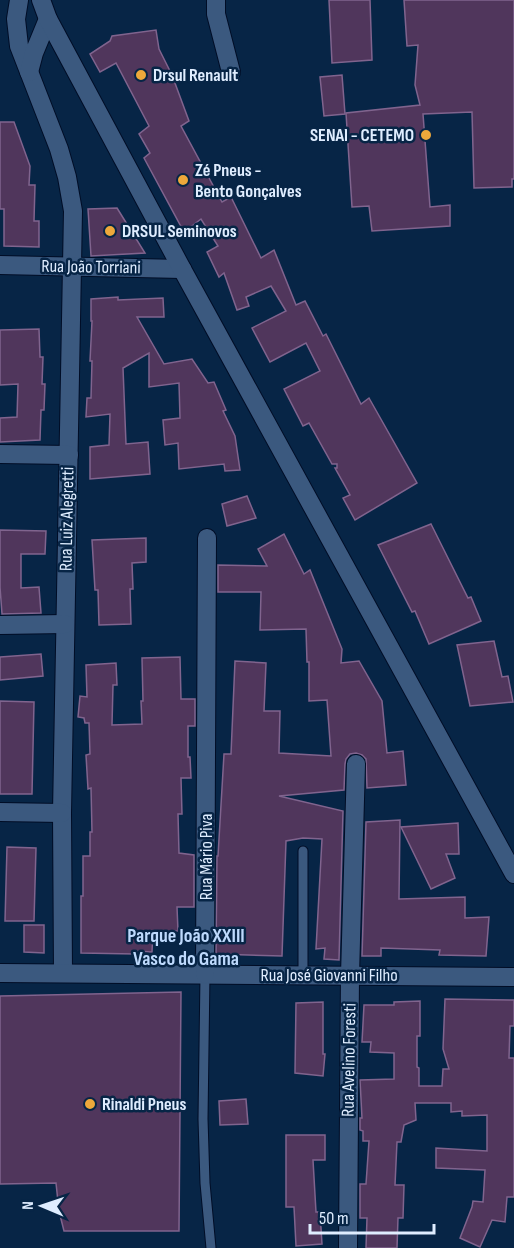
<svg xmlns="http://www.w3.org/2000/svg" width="514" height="1248" font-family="'Sofia Sans Condensed',sans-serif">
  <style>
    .building { fill: #50365c; stroke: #80648e; stroke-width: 1.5 }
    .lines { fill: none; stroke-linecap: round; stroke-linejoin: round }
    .lane-casing { stroke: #000d26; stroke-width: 11 }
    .street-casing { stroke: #000d26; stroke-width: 20 }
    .secondary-casing { stroke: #000d26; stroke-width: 20 }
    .lane { stroke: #3b597f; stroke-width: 9 }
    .street { stroke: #3b597f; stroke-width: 18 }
    .secondary { stroke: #3b597f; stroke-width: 18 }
    .poi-dot { fill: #eda83b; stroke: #072546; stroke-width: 2 }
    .labels { text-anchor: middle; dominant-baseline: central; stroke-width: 5; stroke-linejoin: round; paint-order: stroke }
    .poi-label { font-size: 18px; font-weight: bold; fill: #dfedff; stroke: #072546; text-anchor: start }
    .street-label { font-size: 18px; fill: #dfedff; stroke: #072546 }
    .neighbourhood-label { font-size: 20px; font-weight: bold; fill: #bedafd; stroke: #072546 }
  </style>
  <rect width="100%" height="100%" fill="#072546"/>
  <g class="building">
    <path d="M329,0H370L372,60L332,63Z"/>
    <path d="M404,0H514V179H512V187L474,188L472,112L423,114L430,207L450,205V226L372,231L369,206L352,207L346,113L420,105L415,85L418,45L407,46Z"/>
    <path d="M156,30L159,49L172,75L189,121L181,126L222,202L231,197L261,258L274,250L296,305L305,301L323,336L326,334L361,404L369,398L417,483L355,520L343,498L350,495L335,468H337V464H332L309,423L303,426L284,389L320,371L306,343L270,362L252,328L286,311L271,286L246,297L249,306L237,310L224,273L219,277L207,252L218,246L201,219L184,232L144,158L150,153L139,134L149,126L116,63L100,72L90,54L110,41L112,36Z"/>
    <path d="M342,75L345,114L324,116L320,77Z"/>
    <path d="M0,122H14L30,166L29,185H35L34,221H39V247L4,246V209H0Z"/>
    <path d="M117,208L145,253L91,256L88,209Z"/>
    <path d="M118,297V300L163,298L164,317H137L164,364L192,359L208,383L214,382L226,410L223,411L235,436L240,470L225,471L224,464L179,469L178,443L165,445L163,420L180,418L179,383L149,387V353L123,368L126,444L148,442L150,474L90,479V447L109,445L110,414L86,417L87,398H91L92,361H90L92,321H91V299Z"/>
    <path d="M39,329L40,357H43L42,384H45L44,410H41L40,440L0,442V418L17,417L18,384L0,385V330Z"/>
    <path d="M247,496L256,518L227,526L222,504Z"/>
    <path d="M431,524L468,598L471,597L481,621L429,644L415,611L412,612L378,545Z"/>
    <path d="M0,530L46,531L45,554H21V588L39,587L41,613L2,614L0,587Z"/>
    <path d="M284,534L304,574L310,570L342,649L341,663L359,661L382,701L387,753L403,751L406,785L367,788L366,759L362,755L356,753L350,754L346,759L345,764L344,790L279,796L343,811L339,960L324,959L325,948L316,949L322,839L303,838L286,841L282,956L216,954L217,856H218L224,754H231L235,661L266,663L264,711H280L279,753L331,756L327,700L309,701V662H307L306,629L260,630L261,592H218V565L267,566L258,549Z"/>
    <path d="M146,538V562L132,563L133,589H130L131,624L99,625L98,590H95L92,540Z"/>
    <path d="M494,641L502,677L508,676L513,702L470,706L457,645Z"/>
    <path d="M41,654L43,676L0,680V657Z"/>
    <path d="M180,657L181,699H195V726H188V757H190L191,778H181L182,814H178L179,853L194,855V907H177L178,931H153L152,952L135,951V954L81,953V896H83V856H90V832H92L91,788L88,789L86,755L90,754L89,723H85L84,718L78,717L80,696L87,697L86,665L116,663L117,685H113L112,725L142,724L141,701H143L142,658Z"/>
    <path d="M0,701L34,702L32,794H0Z"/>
    <path d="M400,820L399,899L465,897V918L489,917L486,956L439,955L440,950L381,948V956H362L366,822Z"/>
    <path d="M458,823L459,854H446L455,878L431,889L401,827Z"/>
    <path d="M7,847L36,848L34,921H5Z"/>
    <path d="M24,925H44V953L24,952Z"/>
    <path d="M181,992L179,1231H64L59,1211L56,1183L0,1184V996Z"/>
    <path d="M445,999L514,1000V1026H510L509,1058H514V1197H507L505,1222L492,1220L480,1247L460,1238L472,1207L473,1201L483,1202L485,1170L436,1168V1148L487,1151V1115L462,1116V1111L451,1112V1103H415L416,1120L404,1125L401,1142H397L395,1185H404L403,1218H398L397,1248H366L367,1218H360V1184H366L369,1141H363V1131L360,1130V1118H362L360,1080L394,1079V1053L370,1052L371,1042H362L364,1005H394V1002L420,1001V1036H417V1067L419,1068V1086H442L443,1069H449L443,1049Z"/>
    <path d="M323,1002V1054H325L323,1076L295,1073L296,1003Z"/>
    <path d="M246,1099L248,1124L220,1125L219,1101Z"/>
    <path d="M286,1135H325V1160H313L316,1212H320L322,1244L296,1246L294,1207H286Z"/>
  </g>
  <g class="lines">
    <g class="lane-casing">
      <g id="lane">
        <path d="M205,974L203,1119L205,1183L211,1248"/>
        <path d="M303,975V851"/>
      </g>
    </g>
    <g class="street-casing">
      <g id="street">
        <path d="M19,0L16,19L19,46L59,149L67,177L73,211L62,813L63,973"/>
        <path d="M216,0V14L231,72"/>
        <path d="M29,72L34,53L48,19"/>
        <path d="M0,265L182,269"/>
        <path d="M0,454L69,455"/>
        <path d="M0,625L65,624"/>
        <path d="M0,812L62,813"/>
        <path d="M0,973L514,977"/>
        <path d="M205,974L207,538"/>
        <path d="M348,1248L350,975L356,764"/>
      </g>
    </g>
    <g class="secondary-casing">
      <path id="secondary" d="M41,0L48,19L182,269L514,874"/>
    </g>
    <use href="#lane" class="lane"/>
    <use href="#street" class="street"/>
    <use href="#secondary" class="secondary"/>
  </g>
  <g class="poi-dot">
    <circle cx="141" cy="75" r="6"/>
    <circle cx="426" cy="135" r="6"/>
    <circle cx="183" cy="180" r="6"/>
    <circle cx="110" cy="231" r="6"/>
    <circle cx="90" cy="1104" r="6"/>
  </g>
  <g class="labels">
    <g class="poi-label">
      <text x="153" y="75">Drsul Renault</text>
      <text x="414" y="135" text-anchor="end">SENAI - CETEMO</text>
      <text x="195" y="170">Zé Pneus -<tspan x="195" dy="21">Bento Gonçalves</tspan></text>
      <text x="122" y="231">DRSUL Seminovos</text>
      <text x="102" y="1104">Rinaldi Pneus</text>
    </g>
    <g class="street-label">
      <text transform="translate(91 267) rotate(1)">Rua João Torriani</text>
      <text transform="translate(67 519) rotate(-89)">Rua Luiz Alegretti</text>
      <text transform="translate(206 857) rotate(-90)">Rua Mário Piva</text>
      <text x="329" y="975">Rua José Giovanni Filho</text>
      <text transform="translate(349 1060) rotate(-89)">Rua Avelino Foresti</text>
    </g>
    <g class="neighbourhood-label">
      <text x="186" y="936">Parque João XXIII<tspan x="186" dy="23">Vasco do Gama</tspan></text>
    </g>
  </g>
  <g transform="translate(42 1206) rotate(272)" stroke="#072546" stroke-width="4.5" paint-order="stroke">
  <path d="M0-4.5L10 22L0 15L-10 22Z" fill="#dfedff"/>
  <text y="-9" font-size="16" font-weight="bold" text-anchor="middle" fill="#dfedff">N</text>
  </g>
  <path d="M310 1224v9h124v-9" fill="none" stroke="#dfedff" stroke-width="3"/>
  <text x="319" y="1224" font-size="18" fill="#dfedff" stroke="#072546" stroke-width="4.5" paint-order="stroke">50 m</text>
</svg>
